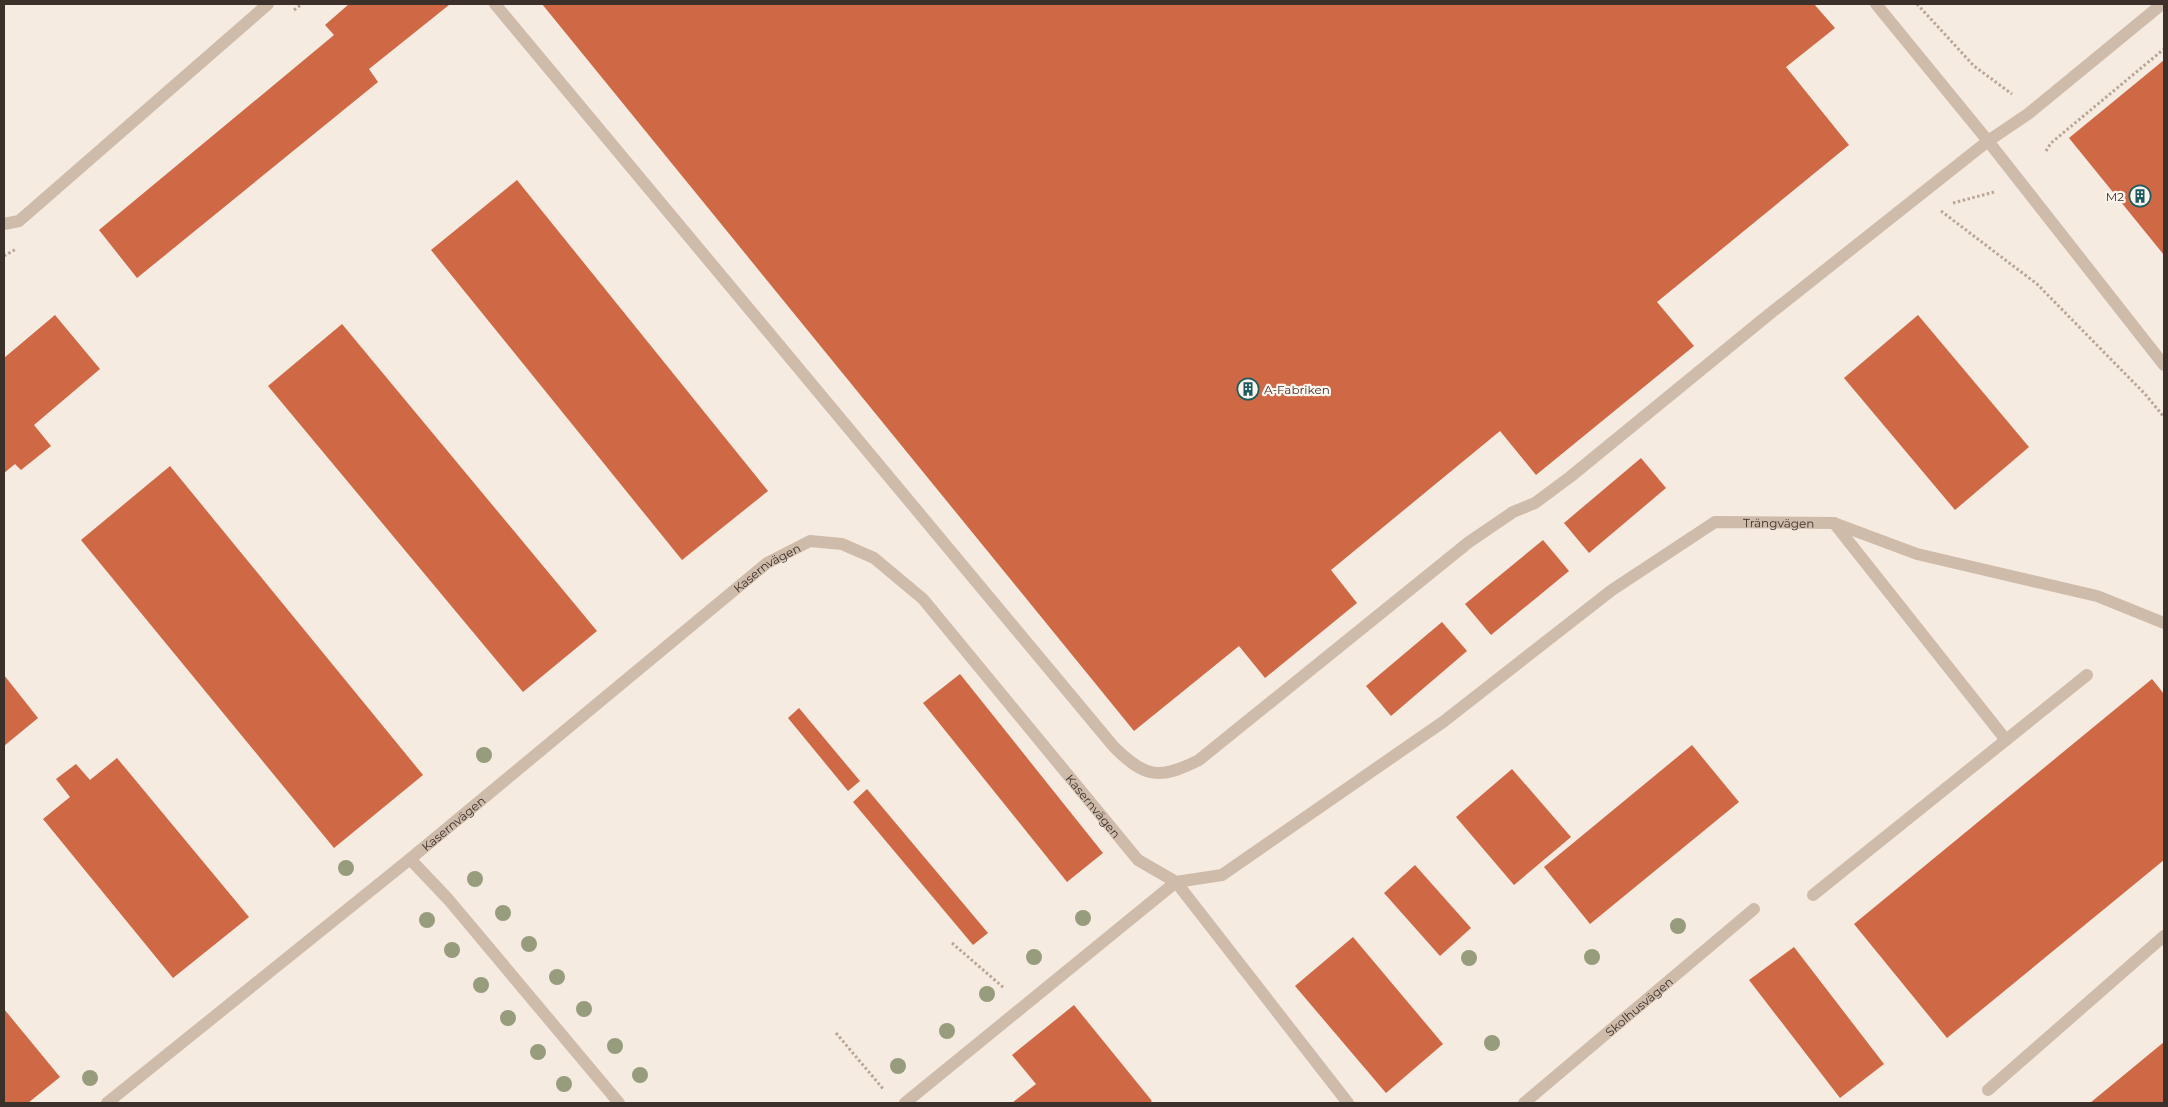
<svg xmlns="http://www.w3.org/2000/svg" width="2168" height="1107" font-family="Montserrat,sans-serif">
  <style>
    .building { fill: #cf6844 }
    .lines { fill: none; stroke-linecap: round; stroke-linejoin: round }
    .path { stroke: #bba594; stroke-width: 3; stroke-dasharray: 2.5 2.5; stroke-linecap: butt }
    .service { stroke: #cfbbaa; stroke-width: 12 }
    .minor { stroke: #cfbbaa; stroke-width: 12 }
    .tree { fill: #979c7d }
    .labels { text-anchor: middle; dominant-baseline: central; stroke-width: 4.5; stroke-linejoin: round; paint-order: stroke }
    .poi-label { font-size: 12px; fill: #3c302a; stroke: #fcf5ed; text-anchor: end }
    .street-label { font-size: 12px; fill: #3c302a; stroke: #fcf5ed }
  </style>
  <rect width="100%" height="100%" fill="#f5ebe0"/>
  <g class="building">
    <path d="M349,4L449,5L369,69L378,82L137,278L99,230L334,35L325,25Z"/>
    <path d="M542,4H1814L1835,28L1786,67L1849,145L1657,302L1694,346L1536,475L1500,431L1331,570L1357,603L1265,678L1239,646L1134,731Z"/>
    <path d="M2164,60V255L2069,138Z"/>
    <path d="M517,180L768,491L682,560L431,250Z"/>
    <path d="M55,315L100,369L34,425L51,446L21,470L15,464L4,473V358Z"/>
    <path d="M1918,315L2029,447L1955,510L1844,378Z"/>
    <path d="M342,324L597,631L523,692L268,386Z"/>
    <path d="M1641,458L1666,488L1589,553L1564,523Z"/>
    <path d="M170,466L423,775L334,848L81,540Z"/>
    <path d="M1543,540L1569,571L1491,635L1465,604Z"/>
    <path d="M1442,622L1467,651L1391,716L1366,686Z"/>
    <path d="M960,674L1103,853L1067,882L923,703Z"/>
    <path d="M4,675L38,718L4,746Z"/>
    <path d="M2152,679L2164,694V860L1947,1038L1854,924Z"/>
    <path d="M799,708L860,781L848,791L788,718Z"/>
    <path d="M1692,745L1739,802L1590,924L1544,867Z"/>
    <path d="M117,758L249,917L173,978L43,819L70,797L56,779L76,764L90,780Z"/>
    <path d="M1512,769L1571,837L1514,885L1456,817Z"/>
    <path d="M867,789L988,933L973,945L853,802Z"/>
    <path d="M1415,865L1471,928L1440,956L1384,893Z"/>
    <path d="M1353,937L1443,1044L1386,1093L1295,986Z"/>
    <path d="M1794,947L1884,1064L1840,1098L1749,980Z"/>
    <path d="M1074,1005L1152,1101L1149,1103H1012L1036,1084L1012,1055Z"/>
    <path d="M4,1009L60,1077L28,1103H4Z"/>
    <path d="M2164,1042V1103H2090Z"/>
  </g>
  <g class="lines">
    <g class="path">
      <path d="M1917,4L1974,66L2012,94"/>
      <path d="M294,10L302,4"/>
      <path d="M2046,151L2051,143L2164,49"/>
      <path d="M1953,203L1994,192"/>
      <path d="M1941,211L2037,284L2145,394L2164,417"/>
      <path d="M4,256L16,249"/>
      <path d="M952,943L1004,988"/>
      <path d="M836,1033L884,1090"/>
    </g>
    <g class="service">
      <path d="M1834,523L2006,740"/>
      <path d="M410,859L448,899L619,1103"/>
      <path d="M1813,895L2087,675"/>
      <path d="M1988,1090L2164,936"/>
      <path d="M905,1103L1176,882L1348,1103"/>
    </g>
    <g class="minor">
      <path d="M495,4L1114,747C1145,778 1160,780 1199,760L1469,542L1513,512L1535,503L1570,477L1767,316L1988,141L2028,114L2162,4"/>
      <path d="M1876,4L1988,141L2164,365"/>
      <path d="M4,224L19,221L268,4"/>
      <path id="s1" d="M107,1103L410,859L767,563L810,541L842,544L874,558L923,599L1138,860L1176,882L1222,875L1443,722L1612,590L1715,522L1834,523L1917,554L2097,596L2164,623"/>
      <path id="s2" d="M1524,1103L1754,909"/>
    </g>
  </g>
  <g class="tree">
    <circle cx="484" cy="755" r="8"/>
    <circle cx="346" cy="868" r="8"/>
    <circle cx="475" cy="879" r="8"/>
    <circle cx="503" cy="913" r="8"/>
    <circle cx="1083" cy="918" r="8"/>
    <circle cx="427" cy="920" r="8"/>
    <circle cx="1678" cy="926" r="8"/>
    <circle cx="529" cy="944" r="8"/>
    <circle cx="452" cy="950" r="8"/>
    <circle cx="1034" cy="957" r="8"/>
    <circle cx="1592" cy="957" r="8"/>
    <circle cx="1469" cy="958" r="8"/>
    <circle cx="557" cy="977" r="8"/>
    <circle cx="481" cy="985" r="8"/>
    <circle cx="987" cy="994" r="8"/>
    <circle cx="584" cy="1009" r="8"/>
    <circle cx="508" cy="1018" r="8"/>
    <circle cx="947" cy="1031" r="8"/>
    <circle cx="1492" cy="1043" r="8"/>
    <circle cx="615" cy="1046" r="8"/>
    <circle cx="538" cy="1052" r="8"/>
    <circle cx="898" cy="1066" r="8"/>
    <circle cx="640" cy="1075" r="8"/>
    <circle cx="90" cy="1078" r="8"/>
    <circle cx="564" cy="1084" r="8"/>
  </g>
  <defs>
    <g id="building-ring" transform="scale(1.125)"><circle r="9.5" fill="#fcf5ed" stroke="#1c5c61" stroke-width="1.5"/><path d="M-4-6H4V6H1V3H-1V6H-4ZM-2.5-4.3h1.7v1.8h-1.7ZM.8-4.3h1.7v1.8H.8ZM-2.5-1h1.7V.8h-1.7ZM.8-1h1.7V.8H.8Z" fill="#1c5c61"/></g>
  </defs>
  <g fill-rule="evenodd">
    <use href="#building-ring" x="2140" y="196"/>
    <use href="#building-ring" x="1248" y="389"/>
  </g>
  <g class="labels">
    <g class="poi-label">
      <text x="2124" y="196">M2</text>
      <text x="1264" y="389" text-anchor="start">A-Fabriken</text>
    </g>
    <g class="street-label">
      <text stroke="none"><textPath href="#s1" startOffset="2131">Trängvägen</textPath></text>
      <text stroke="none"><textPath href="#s1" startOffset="850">Kasernvägen</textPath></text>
      <text stroke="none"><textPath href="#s1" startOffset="1300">Kasernvägen</textPath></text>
      <text stroke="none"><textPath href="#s1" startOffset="445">Kasernvägen</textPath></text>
      <text stroke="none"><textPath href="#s2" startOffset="150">Skolhusvägen</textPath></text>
    </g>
  </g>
  <rect width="2168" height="1107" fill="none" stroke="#3c302a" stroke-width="10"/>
</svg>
